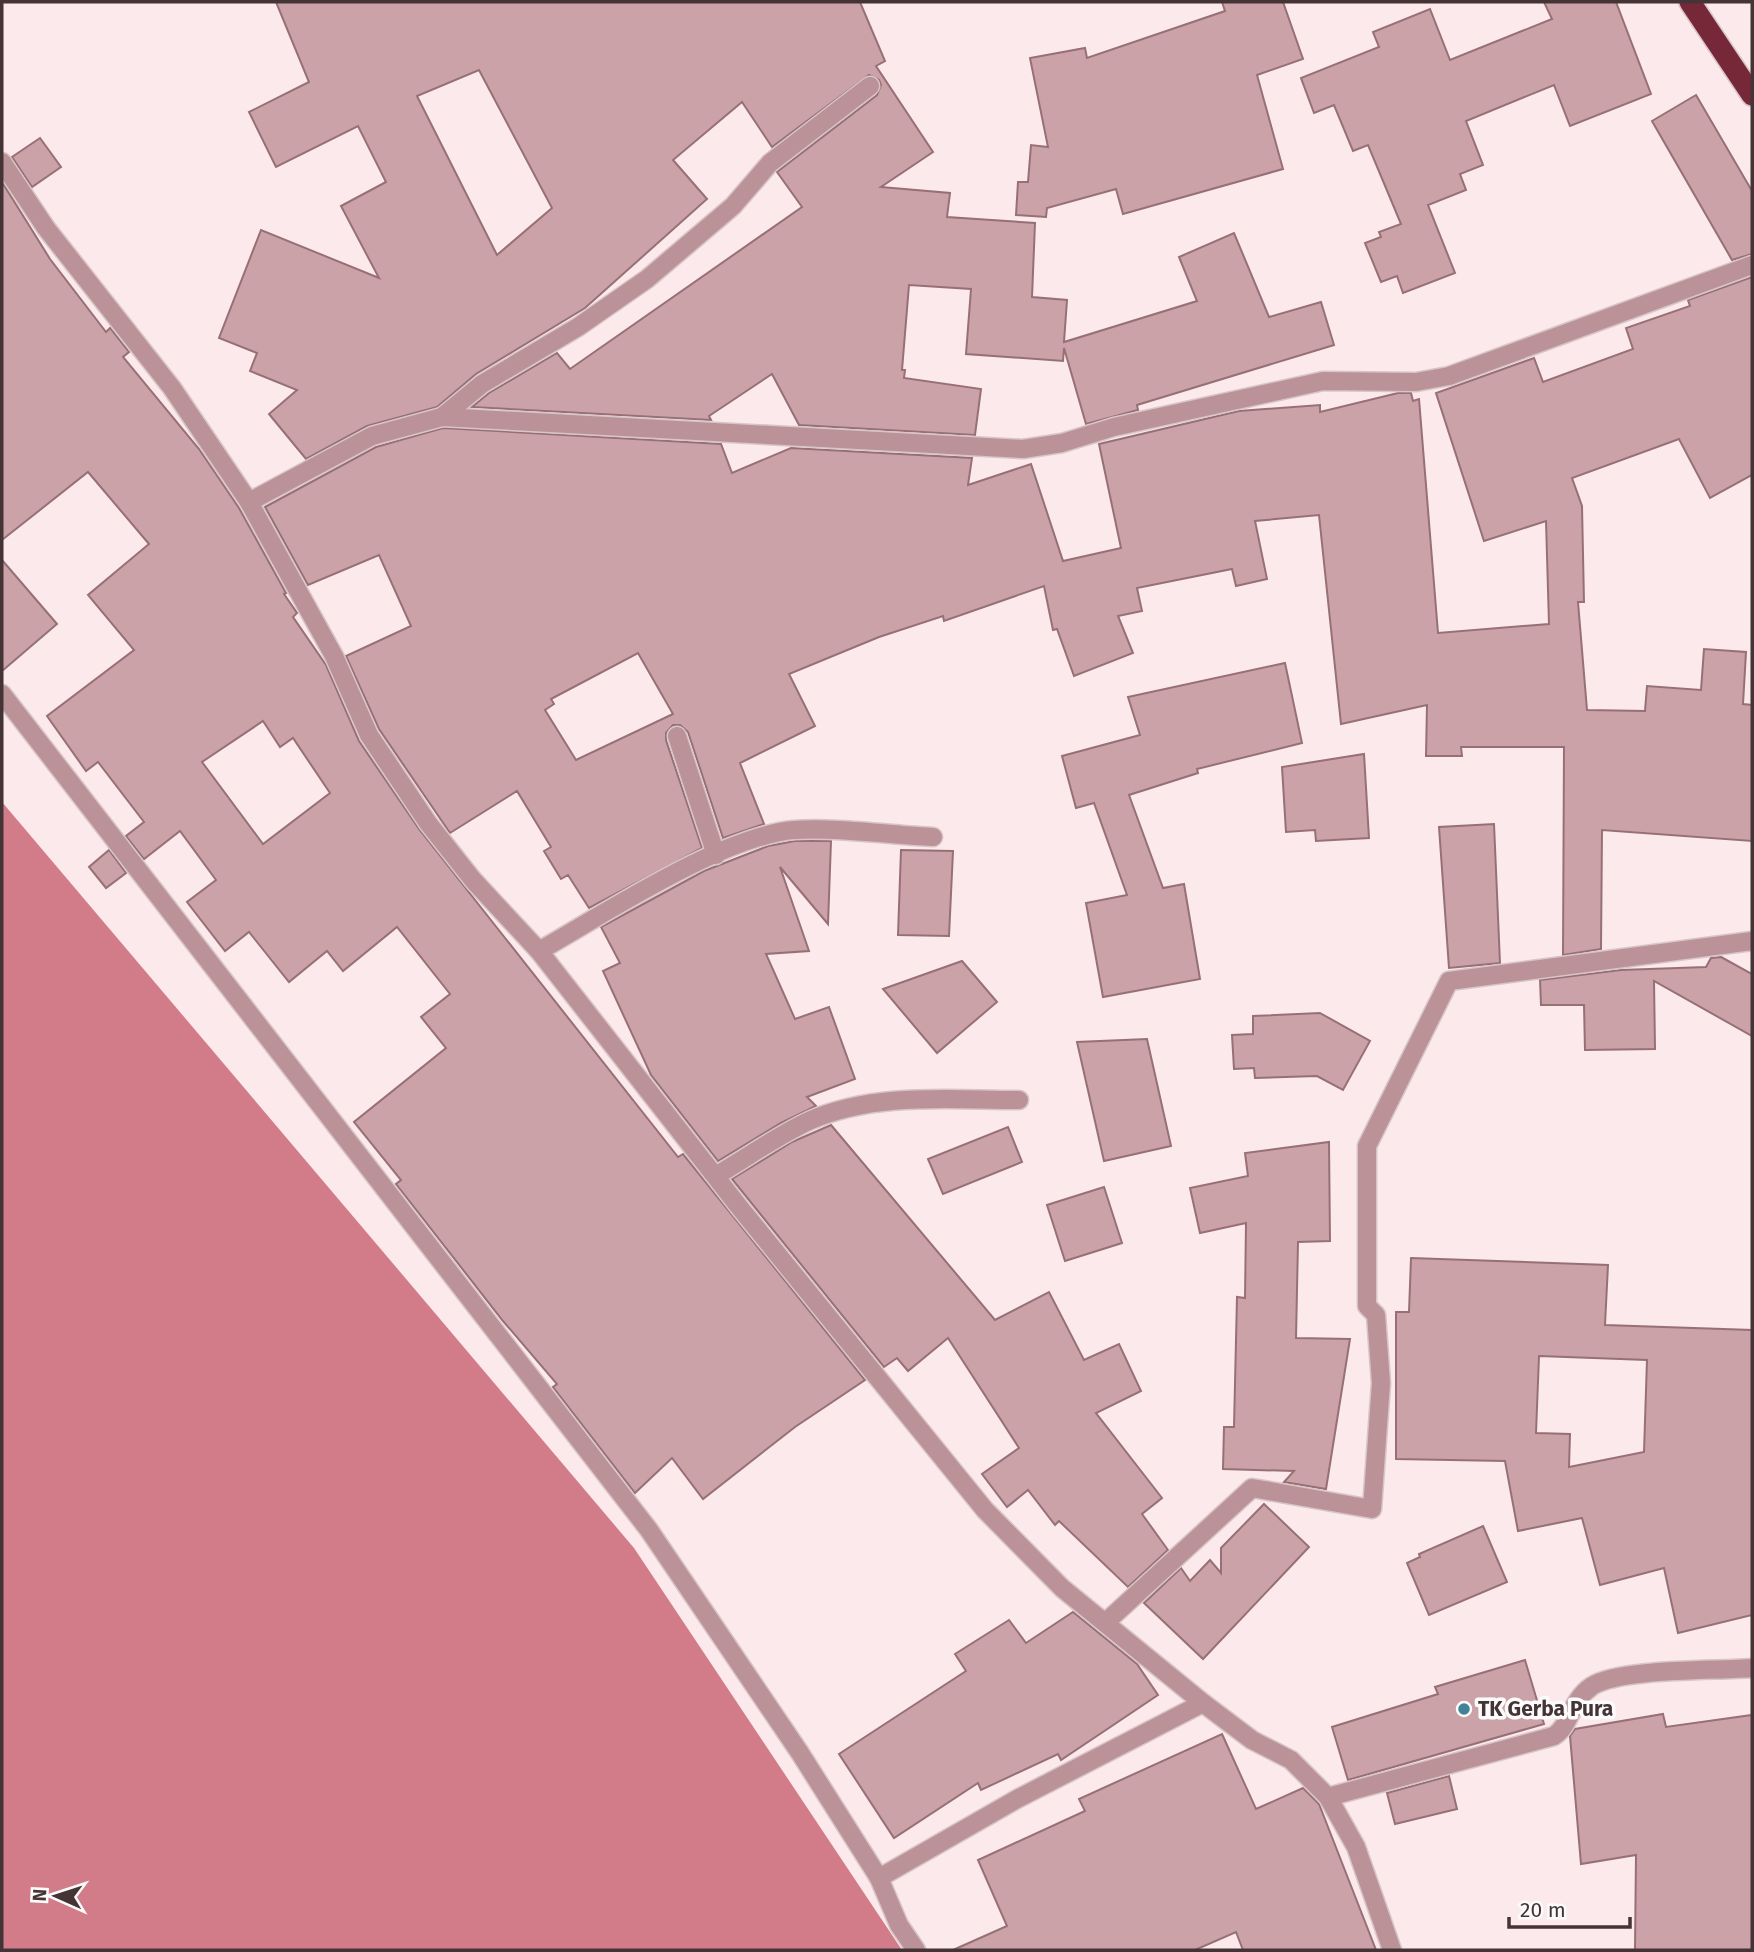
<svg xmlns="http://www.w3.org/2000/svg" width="1754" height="1952" font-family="'Fira Sans',sans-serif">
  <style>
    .water { fill: #d37c89 }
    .building { fill: #cba2a7; stroke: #977075; stroke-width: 2; fill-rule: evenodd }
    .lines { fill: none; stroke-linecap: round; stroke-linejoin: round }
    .street-casing { stroke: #d7c5c7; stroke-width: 21 }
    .highway-casing { stroke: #d7c5c7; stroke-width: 24 }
    .street { stroke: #bb9297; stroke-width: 18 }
    .highway { stroke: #762839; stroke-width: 21 }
    .poi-dot { fill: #428296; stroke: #fbfbfb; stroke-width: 2.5 }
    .labels { text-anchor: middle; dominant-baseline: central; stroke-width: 7; stroke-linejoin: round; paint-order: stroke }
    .poi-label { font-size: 21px; font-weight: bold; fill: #453436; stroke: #fbfbfb; text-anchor: start }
  </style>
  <rect width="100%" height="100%" fill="#fbe9eb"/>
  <path class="water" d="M2,802L634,1548L902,1950H2Z"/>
  <g class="building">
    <path d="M276,2H860L885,61L876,66L933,152L881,187L950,193L947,217L1035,223L1032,297L1067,300L1064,342L1197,301L1179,257L1234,233L1269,317L1321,302L1334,345L1137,405L1138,410L1086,424L1064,348L1063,361L966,354L971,289L909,285L902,370H905L904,378L981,389L975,435L799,425L772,374L709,416L711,420L472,407L489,393L557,353L570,369L802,207L777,172L877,95L881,85L879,80L869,75L772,147L742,102L673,160L707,199L585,308L476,374L437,407L367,426L306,459L269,414L297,390L250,371L257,353L219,338L261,230L379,278L341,206L386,182L358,126L276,167L249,112L309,82ZM479,70L552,208L497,255L417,96Z"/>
    <path d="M1222,2H1283L1303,59L1257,75L1283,169L1123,214L1116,189L1047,208L1046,217L1016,215L1018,182H1028L1031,145L1048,147L1030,58L1085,48L1087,58L1225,11Z"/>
    <path d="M1544,2H1616L1651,94L1570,126L1554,85L1466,121L1483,165L1460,174L1466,190L1428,205L1455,273L1403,293L1397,276L1381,282L1365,243L1381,237L1379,232L1401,224L1368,145L1353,151L1334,105L1314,113L1301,78L1379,47L1373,32L1430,9L1450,60L1552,19Z"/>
    <path d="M1696,95L1752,191V254L1732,260L1652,121Z"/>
    <path d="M40,138L61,167L32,187L12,157Z"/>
    <path d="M2,182L50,259L106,332L110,328L129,352L123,357L199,449L239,508L286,593L284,594L297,613L293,617L326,665L359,741L419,829L678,1157L683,1154L865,1380L795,1427L703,1499L672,1458L635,1493L553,1387L557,1384L503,1321L396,1184L401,1180L354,1122L446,1048L421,1017L450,994L397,927L343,971L327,951L289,982L249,932L225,951L187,902L216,880L180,831L144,859L126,836L144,822L98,762L86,771L47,716L134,650L88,595L149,544L88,472L2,540ZM263,721L280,747L293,738L330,793L263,844L202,762Z"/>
    <path d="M1752,277V475L1710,498L1679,439L1572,478L1582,506L1584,602H1578L1587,710L1645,711L1647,686L1701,690L1704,649L1746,652L1743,704L1752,705V841L1602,830L1601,949L1563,955L1564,747H1461L1462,756H1426L1427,705L1341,724L1319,515L1255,521L1267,579L1236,586L1232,569L1137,588L1142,611L1118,616L1133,653L1074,676L1057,629L1053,630L1044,586L944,621L943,616L879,637L789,674L815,726L740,763L764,824L723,838L688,732L680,725H673L666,733V740L702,848L589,908L568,875L561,879L544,851L551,847L517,791L450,833L379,729L346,656L411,626L379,555L308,585L265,507L376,447L443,428L721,444L732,473L791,448L972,458L968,485L1031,464L1063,561L1121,548L1099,444L1239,411L1320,405V412L1398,393H1411L1413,401L1419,399L1438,633L1549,624L1546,521L1484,541L1436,393L1534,358L1543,382L1633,349L1626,328L1690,306L1688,300ZM638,653L673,714L576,760L545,710L554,704L551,699Z"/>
    <path d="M2,560L57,624L2,671Z"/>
    <path d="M1285,663L1302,743L1197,769L1198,773L1129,795L1163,888L1184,884L1200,979L1103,997L1086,903L1127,895L1094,803L1076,808L1062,756L1140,735L1128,697Z"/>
    <path d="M1364,754L1369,838L1316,841L1315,830L1286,832L1282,767Z"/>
    <path d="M1494,824L1500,963L1449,968L1439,827Z"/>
    <path d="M795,841H831L828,924L780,867L809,951L766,954L795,1019L829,1007L855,1079L807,1097L816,1106L781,1123L718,1161L651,1075L603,971L620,963L601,927L704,871L768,846Z"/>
    <path d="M109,850L126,873L106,888L89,867Z"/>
    <path d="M901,850L953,851L949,936L898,935Z"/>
    <path d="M1721,957L1752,974V1036L1654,981L1655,1049L1585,1050L1584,1005H1541L1540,980L1621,970L1706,967L1711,958Z"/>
    <path d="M962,961L997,1002L937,1053L883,989Z"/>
    <path d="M1320,1013L1370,1041L1343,1090L1317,1076L1255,1078L1254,1068L1234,1069L1232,1035L1253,1034V1016Z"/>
    <path d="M1147,1039L1171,1146L1104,1161L1077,1042Z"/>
    <path d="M831,1125L995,1320L1049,1292L1084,1360L1119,1344L1141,1391L1096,1413L1162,1498L1142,1514L1168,1550L1128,1587L1059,1521L1055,1525L1028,1490L1007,1507L982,1474L1019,1448L948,1338L908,1371L897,1358L884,1367L732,1179L792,1142Z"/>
    <path d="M1008,1127L1022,1162L943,1194L928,1159Z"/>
    <path d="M1329,1142L1330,1241L1298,1242L1296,1338L1350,1339L1326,1489L1284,1482L1294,1471L1223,1469L1224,1427H1234L1237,1297L1245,1298L1246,1223L1200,1233L1190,1188L1248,1176L1245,1153Z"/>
    <path d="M1104,1187L1122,1243L1065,1261L1047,1205Z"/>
    <path d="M1411,1258L1608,1265L1605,1325L1752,1330V1615L1678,1633L1664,1568L1600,1585L1582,1518L1518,1531L1505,1461L1396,1459V1312H1409ZM1539,1356L1647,1360L1644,1452L1569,1467L1570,1434L1536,1433Z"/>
    <path d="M1264,1504L1309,1547L1203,1659L1144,1603L1181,1568L1190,1581L1210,1560L1221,1573V1548Z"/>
    <path d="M1483,1526L1507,1582L1429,1615L1407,1563L1420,1557L1419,1554Z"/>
    <path d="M1073,1612L1137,1664L1158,1695L1061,1760L1058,1754L981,1790L978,1783L894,1838L839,1754L966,1671L955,1654L1009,1620L1026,1643Z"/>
    <path d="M1525,1660L1544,1724L1348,1780L1332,1727L1438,1694L1435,1687Z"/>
    <path d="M1663,1714L1666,1727L1752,1715V1950H1635L1636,1855L1581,1864L1570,1736L1575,1729Z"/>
    <path d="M1222,1734L1256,1809L1303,1788L1319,1804L1376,1950H1243L1236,1932L1195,1950H953L1007,1926L978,1860L1085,1811L1079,1799Z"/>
    <path d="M1449,1776L1457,1809L1395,1824L1387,1793Z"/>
  </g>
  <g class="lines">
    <g class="street-casing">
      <g id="street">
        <path d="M2,162L46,228L172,388L249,502L334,656L369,735L428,823L473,880L539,951L740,1208L985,1510L1062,1588L1203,1703L1252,1740L1291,1760L1328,1797L1356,1847L1392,1950"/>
        <path d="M442,417L482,384L578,327L647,279L733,206L770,163L870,86"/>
        <path d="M249,502L372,436L442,417L1023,449L1062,443L1114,427L1323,381L1416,382L1449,376L1752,265"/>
        <path d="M2,694L649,1530L800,1753L879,1878L899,1925L916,1950"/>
        <path d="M677,736L716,855"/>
        <path d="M539,951C604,914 722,836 794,830C834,827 892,835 933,837"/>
        <path d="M717,1175C748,1157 778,1135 811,1120C876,1092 949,1100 1019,1100"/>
        <path d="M1105,1623L1252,1488L1372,1509L1381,1383L1376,1315L1367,1306V1146L1449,981L1752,941"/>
        <path d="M1328,1797L1554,1736C1571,1725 1570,1701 1592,1686C1620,1668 1716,1671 1752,1668"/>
        <path d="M879,1878L1017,1799L1203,1703"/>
      </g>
    </g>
    <g class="highway-casing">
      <path id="highway" d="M1690,2L1752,95"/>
    </g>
    <use href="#street" class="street"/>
    <use href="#highway" class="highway"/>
  </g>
  <circle class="poi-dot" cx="1464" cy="1709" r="7"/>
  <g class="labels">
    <g class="poi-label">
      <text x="1478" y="1709">TK Gerba Pura</text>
    </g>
  </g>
  <rect width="1754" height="1952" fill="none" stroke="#453436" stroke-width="7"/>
  <g transform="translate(56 1896) rotate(273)" stroke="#fbfbfb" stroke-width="5" paint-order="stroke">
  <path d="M0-5L12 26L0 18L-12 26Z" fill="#453436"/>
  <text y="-10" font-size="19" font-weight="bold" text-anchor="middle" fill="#453436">N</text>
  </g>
  <path d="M1509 1917v10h121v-10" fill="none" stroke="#453436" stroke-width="3.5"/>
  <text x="1520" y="1917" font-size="21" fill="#453436" stroke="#fbfbfb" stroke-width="5" paint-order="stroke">20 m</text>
</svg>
